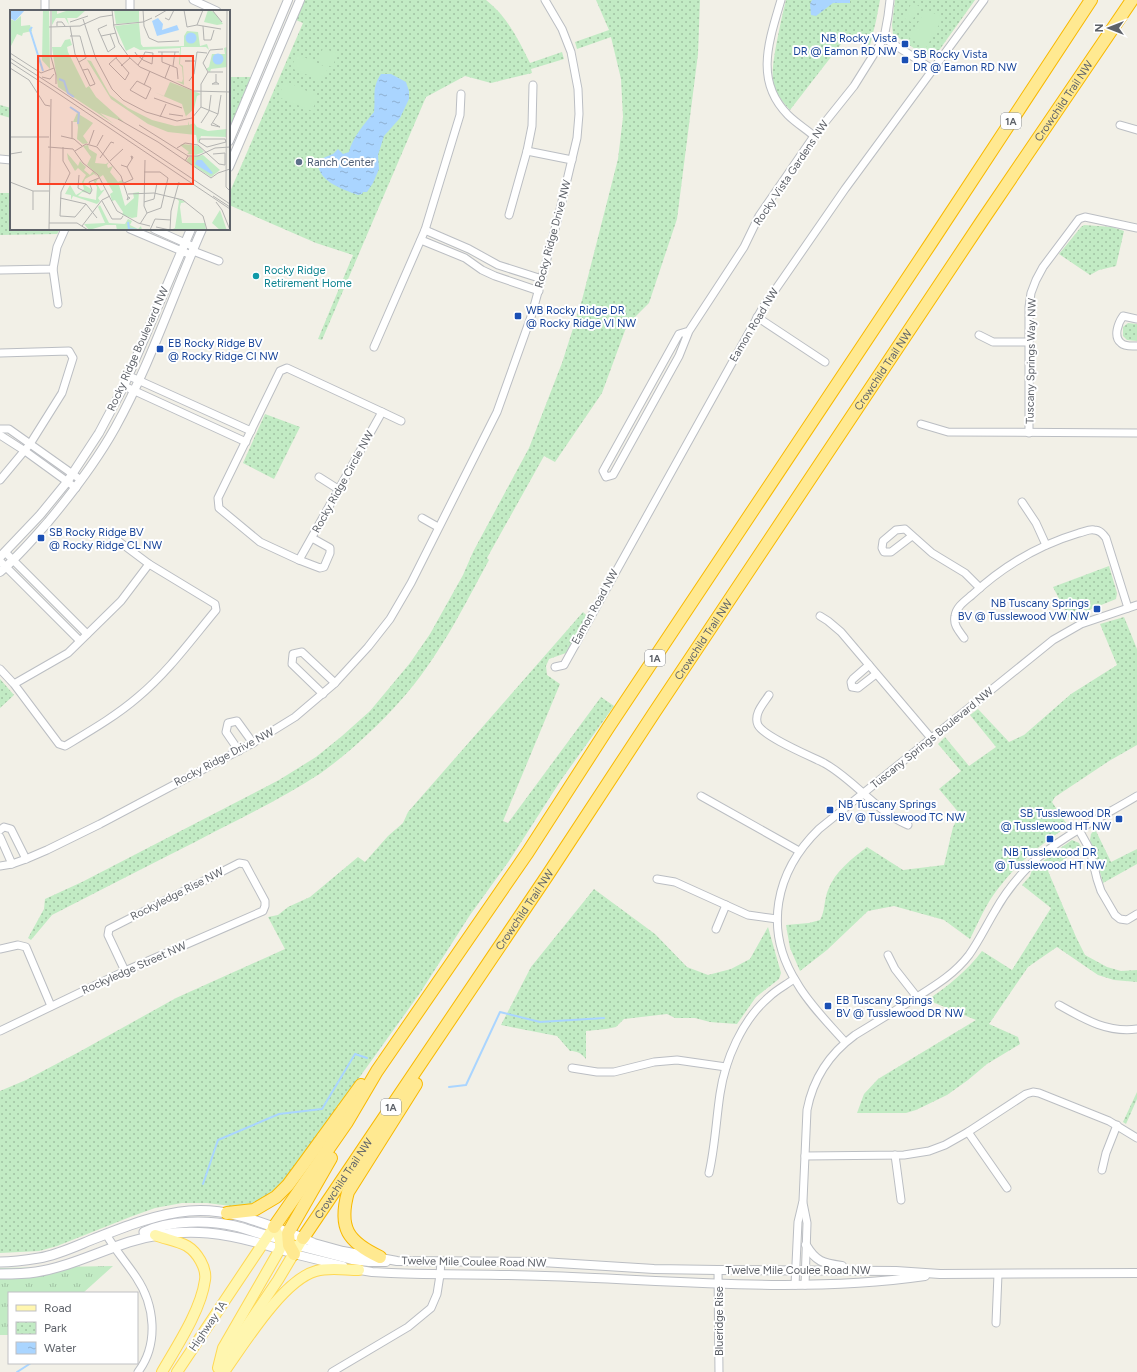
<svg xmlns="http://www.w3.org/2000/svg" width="1137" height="1372" font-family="Figtree,sans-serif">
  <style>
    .grass { fill: url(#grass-tufts) }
    .park { fill: url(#park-dots) }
    .pitch { fill: #c2ebc4 }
    .water { fill: url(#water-ripples) }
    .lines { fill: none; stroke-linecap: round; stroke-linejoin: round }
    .stream { stroke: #aad5ff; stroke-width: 2 }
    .minor-casing { stroke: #bbbec3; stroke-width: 9 }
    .tertiary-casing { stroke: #bbbec3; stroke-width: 10 }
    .secondary-casing { stroke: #bcbfc6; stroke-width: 11 }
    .primary-casing { stroke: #ffd853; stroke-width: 12 }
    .motorway-casing { stroke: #f9b900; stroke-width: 14 }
    .minor { stroke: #fff; stroke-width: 7 }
    .tertiary { stroke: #fff; stroke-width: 8 }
    .secondary { stroke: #fff; stroke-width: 9 }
    .primary { stroke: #fff6af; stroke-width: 10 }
    .motorway { stroke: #ffe991; stroke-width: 12 }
    .transit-dot { fill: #1a4fb4; stroke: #fff; stroke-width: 1.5 }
    .service-dot { fill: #5c6f8a; stroke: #fff; stroke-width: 1.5 }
    .culture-dot { fill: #0f9aa8; stroke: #fff; stroke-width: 1.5 }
    .labels { text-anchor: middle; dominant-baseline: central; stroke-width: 4; stroke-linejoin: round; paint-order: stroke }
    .shield { fill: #fff; stroke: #8e9196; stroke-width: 1 }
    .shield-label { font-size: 10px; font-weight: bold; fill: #5e6269 }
    .transit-label { font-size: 11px; fill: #164399; stroke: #fff; text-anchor: start }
    .street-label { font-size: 11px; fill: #5e6269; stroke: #fff }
    .service-label { font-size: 11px; fill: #4e5e75; stroke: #fff; text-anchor: start }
    .culture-label { font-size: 11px; fill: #0d838f; stroke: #fff; text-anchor: start }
    .inset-river { fill: none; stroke: #aad5ff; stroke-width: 2 }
    .inset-road { fill: none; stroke: #b3b3b1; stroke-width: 1 }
    .view { fill: #fa4124; fill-opacity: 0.15; stroke: #fa4124; stroke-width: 2 }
    .inset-edge { fill: none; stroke: #5e6269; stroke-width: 2 }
  </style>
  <defs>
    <pattern id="grass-tufts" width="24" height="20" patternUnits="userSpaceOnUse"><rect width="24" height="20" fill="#c2ebc4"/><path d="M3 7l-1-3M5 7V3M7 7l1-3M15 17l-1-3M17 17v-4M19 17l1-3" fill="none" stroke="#a1c2a3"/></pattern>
    <pattern id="park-dots" width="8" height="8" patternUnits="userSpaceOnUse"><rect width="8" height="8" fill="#c2ebc4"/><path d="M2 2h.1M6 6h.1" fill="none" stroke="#a1c2a3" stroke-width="1.8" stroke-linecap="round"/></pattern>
    <pattern id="water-ripples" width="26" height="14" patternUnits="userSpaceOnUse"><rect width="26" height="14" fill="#aad5ff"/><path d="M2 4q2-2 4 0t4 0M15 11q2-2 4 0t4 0" fill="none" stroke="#8eb0d2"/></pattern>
  </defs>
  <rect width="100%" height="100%" fill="#f2f0e7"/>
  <path class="grass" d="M113,1266L83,1293H9V1335H0V1268Z"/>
  <g class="park">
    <path d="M304,0H486C507,16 518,39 530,63L562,52L564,59L531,69L532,73L491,83L465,76L426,97L322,340L318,339L353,255L316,243L229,205V194L303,23L296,20Z"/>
    <path d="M596,0H700L698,54L677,219L649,303L627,325L602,393L555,462L544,456L487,558L489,560C463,608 438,659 401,700C377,727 350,752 321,773C282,799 238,819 197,841C148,866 100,890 52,915L31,940L28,938L44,909L45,899L82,882L279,780L316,757L342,736L370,711L410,663L430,634L463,575L473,552L529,448L562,363L582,300L618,159L623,117L621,79L611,37L577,49L575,42L609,30Z"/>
    <path d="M786,0H880L876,21L869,49L848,35L790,110C769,88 771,75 776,46C779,31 782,15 786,0Z"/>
    <path d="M895,0H975L935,56L927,57L893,34L892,25Z"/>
    <path d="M229,77H252L229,131Z"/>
    <path d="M0,105L11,108V118L0,115Z"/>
    <path d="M0,193H11V229H60L57,234L0,235Z"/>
    <path d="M1084,225L1112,227L1124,231L1116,266L1099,270L1090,275L1059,254L1081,227Z"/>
    <path d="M1128,323L1137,324V341L1127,340L1123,336V327Z"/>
    <path d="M265,414L300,427L274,479L243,463Z"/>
    <path d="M1109,566L1117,593L1116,599L1069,618L1053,587Z"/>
    <path d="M583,612L587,616L566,653L549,659L546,666L547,675L560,684L503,821L508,823L601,697L614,706L561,780L509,861L470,915L420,993L305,1153L274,1192L255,1204L239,1207L207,1203H182L155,1208L130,1217L57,1246L39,1251L0,1253V1091L26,1080L79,1052L176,998L285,949L268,917L278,915L288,907L310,897L358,857L365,862L388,836L403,823L408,812Z"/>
    <path d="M1124,617L1137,649V745L1109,761L1055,797L1052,802L1068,826C1039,846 1018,862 997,890C986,904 978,923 970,939L944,920L894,906L868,911L827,950L800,971L790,948L786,925L809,923L820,920C825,912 824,900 828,890C835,871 852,859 867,847L903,870L944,865L953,827L960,814L939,789L961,771L938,744L945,737L969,766L996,747L970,715L978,709L1009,742L1024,735L1071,694L1117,665L1100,624Z"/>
    <path d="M0,679L14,695L0,708Z"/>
    <path d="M1095,829L1111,862L1137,849V864L1103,883L1096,857L1090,840L1091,834Z"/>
    <path d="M1072,840L1079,843L1081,847L1048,871L1076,937L1085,955L1107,967L1121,971L1137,970V982L1114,980L1098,975L1057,947L1028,967L989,1024L1018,1037L1020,1044L987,1064L968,1080L947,1095L916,1110L906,1113H857L864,1094L878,1079L976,1020L930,1001L929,999C949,985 967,971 982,951L1012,970L1051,908L1022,885L1030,876L1032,870L1038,865L1059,849Z"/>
    <path d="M594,889L655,934L687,967L708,975L731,969L750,959L768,927L781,973L779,979L756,997L737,1024L710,1022L695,1018H675L667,1014L624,1019L616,1027L606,1029L586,1031V1059C581,1053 577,1051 570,1051L557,1036L501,1025L531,967Z"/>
    <path d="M1137,1092V1099L1126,1124L1123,1122Z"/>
  </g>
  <g class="pitch">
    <path d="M912,2L920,7L911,22L904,18Z"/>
    <path d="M926,9L943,18L926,48L909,38Z"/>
    <path d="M323,48L338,54L332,67L318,61Z"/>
    <path d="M297,54L328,68L322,81L291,68Z"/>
    <path d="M285,81L318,96L312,111L278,97Z"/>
  </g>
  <g class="water">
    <path d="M812,0H850V3H833L816,16L811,15L810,4Z"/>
    <path d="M381,74H391L406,82L409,91V99L400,118L384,136L378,155L379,169L373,183L367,192H363L362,194L358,195C342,189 316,181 318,160L333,154L338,149L343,154L349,152C352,138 365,123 374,112C376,97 371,89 381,74Z"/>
  </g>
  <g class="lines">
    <g class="stream">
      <path d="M449,1087L466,1085L500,1012L540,1022L604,1018"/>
      <path d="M203,1184L218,1140L279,1114L322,1109L355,1054L367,1058"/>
      <path d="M17,1372L31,1363"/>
    </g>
    <g class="minor-casing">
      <g id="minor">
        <path d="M45,0V11"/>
        <path d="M130,0V11"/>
        <path d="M193,0L217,11"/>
        <path d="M781,0C769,41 754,81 788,115C796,123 806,129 814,136"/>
        <path d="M890,0L888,16L884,38L932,69"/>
        <path d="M1120,125L1137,130"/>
        <path d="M527,151L572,160"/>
        <path d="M0,159L11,160"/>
        <path d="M509,215L527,151L532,126L533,85"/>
        <path d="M130,229L191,255"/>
        <path d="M154,229L194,247"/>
        <path d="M425,230L469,249L498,265L542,279"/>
        <path d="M421,240L465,258L482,270L495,276L539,291"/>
        <path d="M193,251L219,261"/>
        <path d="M53,269L58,304"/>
        <path d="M0,270L53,269L57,247L65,229"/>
        <path d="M757,317L825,362"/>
        <path d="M1137,319L1123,316C1118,323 1113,337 1121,343C1125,347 1132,346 1137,346"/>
        <path d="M689,331L679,334L603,471L606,477L613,475L679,356L689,331L744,247L759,216L814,136L854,86L884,38"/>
        <path d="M979,335L993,342H1029"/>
        <path d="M374,347L425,230L460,115L461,94"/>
        <path d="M0,353L69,351L73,358L62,393L30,444L0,480"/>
        <path d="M287,368L382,412L299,560L260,542L219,508L218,498L280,371Z"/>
        <path d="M129,376L251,431"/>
        <path d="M124,386L246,442"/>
        <path d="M382,412L401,421"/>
        <path d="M921,424L948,432L1137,433"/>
        <path d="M0,429H9L81,480"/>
        <path d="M1029,433V307L1031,293L1036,280L1043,267L1079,219L1085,217L1137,228"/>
        <path d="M0,435L25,451L76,488"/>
        <path d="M319,477L338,489"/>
        <path d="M1022,502L1036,523L1046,545"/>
        <path d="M422,518L438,527"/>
        <path d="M912,536L891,552H884L882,548L883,541L896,530L905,529L932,553L965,573L980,588"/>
        <path d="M113,537L149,564"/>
        <path d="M5,552L87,634"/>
        <path d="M299,560L320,568L324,567L330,553V548L312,538"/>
        <path d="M0,561L79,640"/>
        <path d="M820,616L828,621L841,632L931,738"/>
        <path d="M964,638C959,631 953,625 955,616C956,607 965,601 972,595C1002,567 1039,545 1079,533C1084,532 1089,529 1094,530C1100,530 1103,534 1106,538L1128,608"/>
        <path d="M869,665L853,679L851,682L852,687L858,688L876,674"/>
        <path d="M555,667L564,665L762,309L845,189L984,0"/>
        <path d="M0,669L14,684L59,744L65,746C90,731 116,716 138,697C168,672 191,640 216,610L215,604L149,564L121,601L68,653L14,684"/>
        <path d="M323,694L292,664L293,654L302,652L335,683"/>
        <path d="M769,695C764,703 753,714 758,725C764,737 810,756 824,763C855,780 875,811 908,825"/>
        <path d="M239,751L226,732L228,723L237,721L253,743"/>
        <path d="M701,796L799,851"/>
        <path d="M0,830L4,827L11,829L26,859"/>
        <path d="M1079,830L1090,850L1097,879L1101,891L1115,915L1120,919L1127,920L1137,914"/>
        <path d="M0,837L12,864"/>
        <path d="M0,866L12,864L26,859L47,850L100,824L253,743L295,717L335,683L368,647L390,619L411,583L497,412L532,314L558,218L577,138L579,114L578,89L571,52L562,29L545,0"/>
        <path d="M657,879L675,882L748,915L777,919"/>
        <path d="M716,929L726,905"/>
        <path d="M0,949L18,945L26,947L51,1006"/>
        <path d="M888,955L895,969L917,997"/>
        <path d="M1059,1005C1084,1019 1107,1033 1137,1029"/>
        <path d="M0,1031L125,971L263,911L265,906V901L245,864L239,863L109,929L108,935L125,971"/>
        <path d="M845,1042C829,1024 809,1004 797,983C763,930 775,872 819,829L1053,640L1081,624L1137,605"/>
        <path d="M572,1068L597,1072H614L654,1062L677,1060L726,1067"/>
        <path d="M968,1132L1007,1188"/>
        <path d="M895,1155L901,1200"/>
        <path d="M805,1156L904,1155L929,1151L945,1145L968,1132L1026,1094L1033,1092L1039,1093L1109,1121L1137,1138"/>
        <path d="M1102,1170L1106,1153L1117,1125"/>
        <path d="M709,1173C715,1147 716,1121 720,1094C725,1060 742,1020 769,997C776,990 786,985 794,979"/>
        <path d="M803,1203L807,1223L805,1285"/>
        <path d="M106,1234C115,1250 126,1262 136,1277C155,1305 159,1344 138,1372"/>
        <path d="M718,1270L719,1372"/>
        <path d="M795,1285L798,1222L803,1201L807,1110C813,1079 829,1054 855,1035C873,1024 891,1013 909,1002C931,988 953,976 969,955C979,941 986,926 995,911C1005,893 1018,877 1032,863C1060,837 1104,816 1137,796"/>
        <path d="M996,1323L998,1274"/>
        <path d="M332,1372L408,1327L431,1308L437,1294L440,1275L441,1261"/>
      </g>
    </g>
    <g class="tertiary-casing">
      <g id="tertiary">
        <path d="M229,141L288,0"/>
        <path d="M229,167L300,0"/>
        <path d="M0,557L40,515L67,482L99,433L124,386L191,229"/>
        <path d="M0,572C18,557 33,539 48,522C73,492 96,462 115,428C150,365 173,295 202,229"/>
        <path d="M303,1238L314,1243L343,1251L397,1261L542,1262L654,1269L718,1270L896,1271L940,1274L1137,1273"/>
        <path d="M294,1245L352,1260L369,1262H386"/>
        <path d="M806,1245C816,1262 823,1263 842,1266"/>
        <path d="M294,1254L343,1266"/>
        <path d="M354,1269L372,1272L391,1273C442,1275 494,1274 545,1276C672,1280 799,1294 925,1276"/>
      </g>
    </g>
    <g class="secondary-casing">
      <g id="secondary">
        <path d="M144,1232C170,1220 208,1220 235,1226C252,1230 268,1238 286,1239"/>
        <path d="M0,1262C13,1262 27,1260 39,1258C57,1255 74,1247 91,1240C122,1228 155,1214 189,1211C229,1207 267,1225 303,1238"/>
        <path d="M0,1274C12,1274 24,1274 36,1272C68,1267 98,1252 129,1242C186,1224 231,1233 286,1251"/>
      </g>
    </g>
    <g class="primary-casing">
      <g id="primary">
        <path d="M155,1235C165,1239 178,1241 187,1246C197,1252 207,1268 205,1280C201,1310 177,1346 162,1372"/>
        <path d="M221,1364L278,1280L303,1238"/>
        <path d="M177,1372L274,1227L280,1239V1249L223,1348L218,1368"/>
        <path d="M224,1372C244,1344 283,1280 316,1271C329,1267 345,1270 359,1270"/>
      </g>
    </g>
    <g class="motorway-casing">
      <g id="motorway">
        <path d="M227,1213L254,1210L276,1197L288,1185L305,1162L361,1085"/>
        <path d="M274,1227L347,1122L377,1071L528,852L608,728L931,243L1091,0"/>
        <path id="s1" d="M303,1238L547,876L654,713L982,221L1132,0"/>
        <path d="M294,1254L289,1245L288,1233L331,1158"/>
        <path d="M380,1257C348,1242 338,1228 348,1192L416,1084"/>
      </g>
    </g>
    <use href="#minor" class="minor"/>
    <use href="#tertiary" class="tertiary"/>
    <use href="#secondary" class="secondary"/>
    <use href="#primary" class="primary"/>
    <use href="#motorway" class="motorway"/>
  </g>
  <g class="transit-dot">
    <rect x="901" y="40" width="8" height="8" rx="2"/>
    <rect x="901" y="56" width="8" height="8" rx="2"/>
    <rect x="514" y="312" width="8" height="8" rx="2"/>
    <rect x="156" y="345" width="8" height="8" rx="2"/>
    <rect x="37" y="534" width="8" height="8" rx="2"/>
    <rect x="1093" y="605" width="8" height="8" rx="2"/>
    <rect x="826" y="806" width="8" height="8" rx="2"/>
    <rect x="1115" y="815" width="8" height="8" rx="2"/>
    <rect x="1046" y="835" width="8" height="8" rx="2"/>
    <rect x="824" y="1002" width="8" height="8" rx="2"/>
  </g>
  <circle class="service-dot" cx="299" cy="162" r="4"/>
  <circle class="culture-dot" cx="256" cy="276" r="4"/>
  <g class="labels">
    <g class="shield">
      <rect x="1001" y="113" width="20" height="16" rx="3"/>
      <rect x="645" y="650" width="20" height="16" rx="3"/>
      <rect x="381" y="1099" width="20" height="16" rx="3"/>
    </g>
    <g class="shield-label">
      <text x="1011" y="121">1A</text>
      <text x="655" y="658">1A</text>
      <text x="391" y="1107">1A</text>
    </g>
    <g class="transit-label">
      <text x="897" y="38" text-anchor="end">NB Rocky Vista<tspan x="897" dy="13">DR @ Eamon RD NW</tspan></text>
      <text x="913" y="54">SB Rocky Vista<tspan x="913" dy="13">DR @ Eamon RD NW</tspan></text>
      <text x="526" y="310">WB Rocky Ridge DR<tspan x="526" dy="13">@ Rocky Ridge VI NW</tspan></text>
      <text x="168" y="343">EB Rocky Ridge BV<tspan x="168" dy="13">@ Rocky Ridge CI NW</tspan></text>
      <text x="49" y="532">SB Rocky Ridge BV<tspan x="49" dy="13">@ Rocky Ridge CL NW</tspan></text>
      <text x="1089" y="603" text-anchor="end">NB Tuscany Springs<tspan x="1089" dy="13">BV @ Tusslewood VW NW</tspan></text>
      <text x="838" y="804">NB Tuscany Springs<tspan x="838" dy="13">BV @ Tusslewood TC NW</tspan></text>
      <text x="1111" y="813" text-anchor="end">SB Tusslewood DR<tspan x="1111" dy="13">@ Tusslewood HT NW</tspan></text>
      <text x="1050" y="852" text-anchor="middle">NB Tusslewood DR<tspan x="1050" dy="13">@ Tusslewood HT NW</tspan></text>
      <text x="836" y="1000">EB Tuscany Springs<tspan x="836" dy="13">BV @ Tusslewood DR NW</tspan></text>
    </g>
    <g class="street-label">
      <text stroke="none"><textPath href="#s1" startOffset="1368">Crowchild Trail NW</textPath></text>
      <text transform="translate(791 173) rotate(-56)">Rocky Vista Gardens NW</text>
      <text transform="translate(553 234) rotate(-75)">Rocky Ridge Drive NW</text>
      <text transform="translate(754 325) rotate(-59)">Eamon Road NW</text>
      <text transform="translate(138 349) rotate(-66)">Rocky Ridge Boulevard NW</text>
      <text transform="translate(1031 361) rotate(-89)">Tuscany Springs Way NW</text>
      <text stroke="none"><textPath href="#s1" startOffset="1044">Crowchild Trail NW</textPath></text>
      <text transform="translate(343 482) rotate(-61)">Rocky Ridge Circle NW</text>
      <text transform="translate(595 607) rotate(-61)">Eamon Road NW</text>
      <text stroke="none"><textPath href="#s1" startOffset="720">Crowchild Trail NW</textPath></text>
      <text transform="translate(932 738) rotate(-39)">Tuscany Springs Boulevard NW</text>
      <text transform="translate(224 757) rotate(-28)">Rocky Ridge Drive NW</text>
      <text transform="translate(177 894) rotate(-27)">Rockyledge Rise NW</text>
      <text stroke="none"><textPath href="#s1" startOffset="396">Crowchild Trail NW</textPath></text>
      <text transform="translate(134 968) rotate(-24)">Rockyledge Street NW</text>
      <text stroke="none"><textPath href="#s1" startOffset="72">Crowchild Trail NW</textPath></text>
      <text transform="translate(474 1262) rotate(1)">Twelve Mile Coulee Road NW</text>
      <text x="798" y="1270">Twelve Mile Coulee Road NW</text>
      <text transform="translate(719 1321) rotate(-90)">Blueridge Rise</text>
      <text transform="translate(208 1326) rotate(-56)">Highway 1A</text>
    </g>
    <g class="service-label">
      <text x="307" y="162">Ranch Center</text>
    </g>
    <g class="culture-label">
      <text x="264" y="270">Rocky Ridge<tspan x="264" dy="13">Retirement Home</tspan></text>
    </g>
  </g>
  <g transform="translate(10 10)">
    <rect width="220" height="220" fill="#f2f0e7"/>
    <path d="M33,0H39L40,59L32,50ZM11,6V16L20,15L22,21L13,23L12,26L7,24L0,38V9L5,11Z" fill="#c2ebc4"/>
    <path d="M47,0V4L59,0H76L67,8H57L59,15L55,8H46L42,15V1ZM104,0H129V12L106,14ZM198,0L204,2L213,14L207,15L194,12ZM129,13L131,34L133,37L174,36V26L177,21L188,22L190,36L197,34L199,40L196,37H171L170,54L173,56L174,75L166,71L172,72L173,69L172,57L169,54L170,38L130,40L124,37L116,41L105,16ZM60,29L62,35L57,37L58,42L76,78L79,76L86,87L114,112L90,103L104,114L48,77L42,37H51L55,30ZM217,37V57L201,59L200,62L196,59L199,57L202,44H215L214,38ZM77,50L81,51L100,85L118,98L142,110L165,116L178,115V111L179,115L184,113L187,117L198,121L217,119L216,127L191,126L188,134L186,125L158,122L138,114L101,89ZM160,72L191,84L187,86L184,99L176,106L177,110L172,94L144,82L154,86ZM67,103L83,113L73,126L78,133L73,134L67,129L68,117L67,112H63ZM173,134L189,136L194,142L186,145L177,144L179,142L170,135ZM78,135L79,139L87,144L85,153L96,154L99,152L97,155L98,158L103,156L100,162L108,172L112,170L113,173L109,175L115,196L124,188L123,183L129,182L127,207L122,208L112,205L113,202L105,190L102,191L100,184L103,182L93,165L90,167L77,155L81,147L73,136ZM57,143L68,156L70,151L76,157L74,160L80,165L83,161L88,167L84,164L75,169L73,174L81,179V183L72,182L68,186L86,190L87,177L83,170L88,169L86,172L91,181L95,179L88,188L90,191L87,194L63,186L61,190V185L55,184L60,175L56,173L60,175L66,185L71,182L74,179L72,172L76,165L68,158L65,161L58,149ZM193,145L210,160L201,167L176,151L179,147ZM166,188L176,192L171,193L170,197L172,213H195L196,220H161L165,218L169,191ZM90,195L99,213L115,214L118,209L122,211L120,215L128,219L131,216L132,220H107L106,215H96L79,220L74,214L95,213L88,197ZM210,200L216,218L217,220H210L202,213Z" fill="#c2ebc4"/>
    <path d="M0,0H15L5,11L0,8ZM148,8L153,14L152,20L167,15L169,20L147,26L142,11ZM175.5 28a5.5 5.5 0 1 1 11 0a5.5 5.5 0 1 1-11 0ZM202.5 49a5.5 5.5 0 1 1 11 0a5.5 5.5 0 1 1-11 0ZM187,150H192L203,163L201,164L185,154Z" fill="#aad5ff"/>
    <path class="inset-river" d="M22,17L20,20L33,61M49,69L54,71L58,83L64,87M60,97L69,103L68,114M118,212L119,219L128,220"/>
    <path class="inset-road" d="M41,0V47L46,65V74M102,0L104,17L109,33L119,47L130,57L184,81L220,82M133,0L134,16L139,28L148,32L169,31M174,0L177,17L187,15L211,19M202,0L212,12M217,0L216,177L220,181M145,7L157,0M155,8L159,10L164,0M73,9L86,49L102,79L113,90L136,102L167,111L182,108L191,97V74L198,62M60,12L78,6M97,15L88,19L98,42L105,37L100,24M103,15L133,12L142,8M187,15L193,0M47,16V12H52L55,16M60,16L65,44L80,76L85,74L78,59L73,60M193,16L194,30H201L204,20M39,17L70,16L90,7L103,5M60,26H70L76,48L69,52M91,26L106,23M213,39L200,40L193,53L198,62H213M125,42L126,44L132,49L133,50L142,54L143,43L135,42L133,47L132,49L128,55M148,42H169M152,42V52L167,58L168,69M0,43L31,63L44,58M0,48L45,77M106,48L119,63L115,70L99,54L109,45M180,51H175H185M0,52L43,80M111,56L120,48M163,56L165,42M0,58L19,70L35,95L40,96M206,64V72L209,74H202L206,72M32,67L40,69L44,64M155,68L160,55M127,71L141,78L136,89L120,80ZM179,71L184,64L187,42L197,43M134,75L140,61M45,77L220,194M43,80L220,199M144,88L172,98M191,97L208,104M159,104L173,106M150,107L156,94M108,109L148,132L201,168L208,163L220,159M62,111V128M191,113L199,101L201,85M203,113L210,117L201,115L208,104L211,85M129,115L178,146M51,126L64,129L72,136M0,127H39M190,129H215L216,132L197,137L189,132ZM79,134L84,120M87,136L93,125M38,137L63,139L73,153L88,165L107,201L128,213L140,216M53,137V151L60,163L51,182L50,206L65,207L76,194M167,138L175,133L188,135L209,154L215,155V143L203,144M65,141L76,134L87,137L111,166L118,187L117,190L120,188L118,187M0,144L12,142M90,148L101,132L104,133M135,150L134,196L137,203M100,151L113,139M175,151L178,146H188L205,138L220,137M111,155L117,157L123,169L114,173M117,157L122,149L121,146L123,147L122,149M69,165L68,178L80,184L82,180L79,172L89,168M0,172L23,181H39M118,184L144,183L173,190L193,206L197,220M203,186L220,197M50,188L76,194L87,208M92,191L102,209H111L113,206M134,192L144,189L147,173M206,192L212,200L220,220M23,200V181M39,213H67L78,220M130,214L137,203L151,198L158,168L150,162H134M72,216L92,190L100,186M146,217L160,220M39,220L41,89M140,220L145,209L161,210M160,220L161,201L169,172"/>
    <path class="view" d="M28,46H183V174H28Z"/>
    <rect width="220" height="220" class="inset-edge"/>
  </g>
  <rect x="8" y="1292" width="130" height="72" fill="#ffffff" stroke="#bfc0c3"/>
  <rect x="16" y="1305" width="20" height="6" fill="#fff6af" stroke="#bfc0c3"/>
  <text x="44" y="1312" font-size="12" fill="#5e6269">Road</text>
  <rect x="16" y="1322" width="20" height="12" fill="url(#park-dots)" stroke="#bfc0c3"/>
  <text x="44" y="1332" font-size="12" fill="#5e6269">Park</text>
  <rect x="16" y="1342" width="20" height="12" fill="url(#water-ripples)" stroke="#bfc0c3"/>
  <text x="44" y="1352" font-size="12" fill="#5e6269">Water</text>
  <g transform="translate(1109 28) rotate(270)" stroke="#ffffff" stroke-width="3" paint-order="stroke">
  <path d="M0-3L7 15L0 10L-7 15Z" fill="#5e6269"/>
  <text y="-6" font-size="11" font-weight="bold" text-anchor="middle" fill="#5e6269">N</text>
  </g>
</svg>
